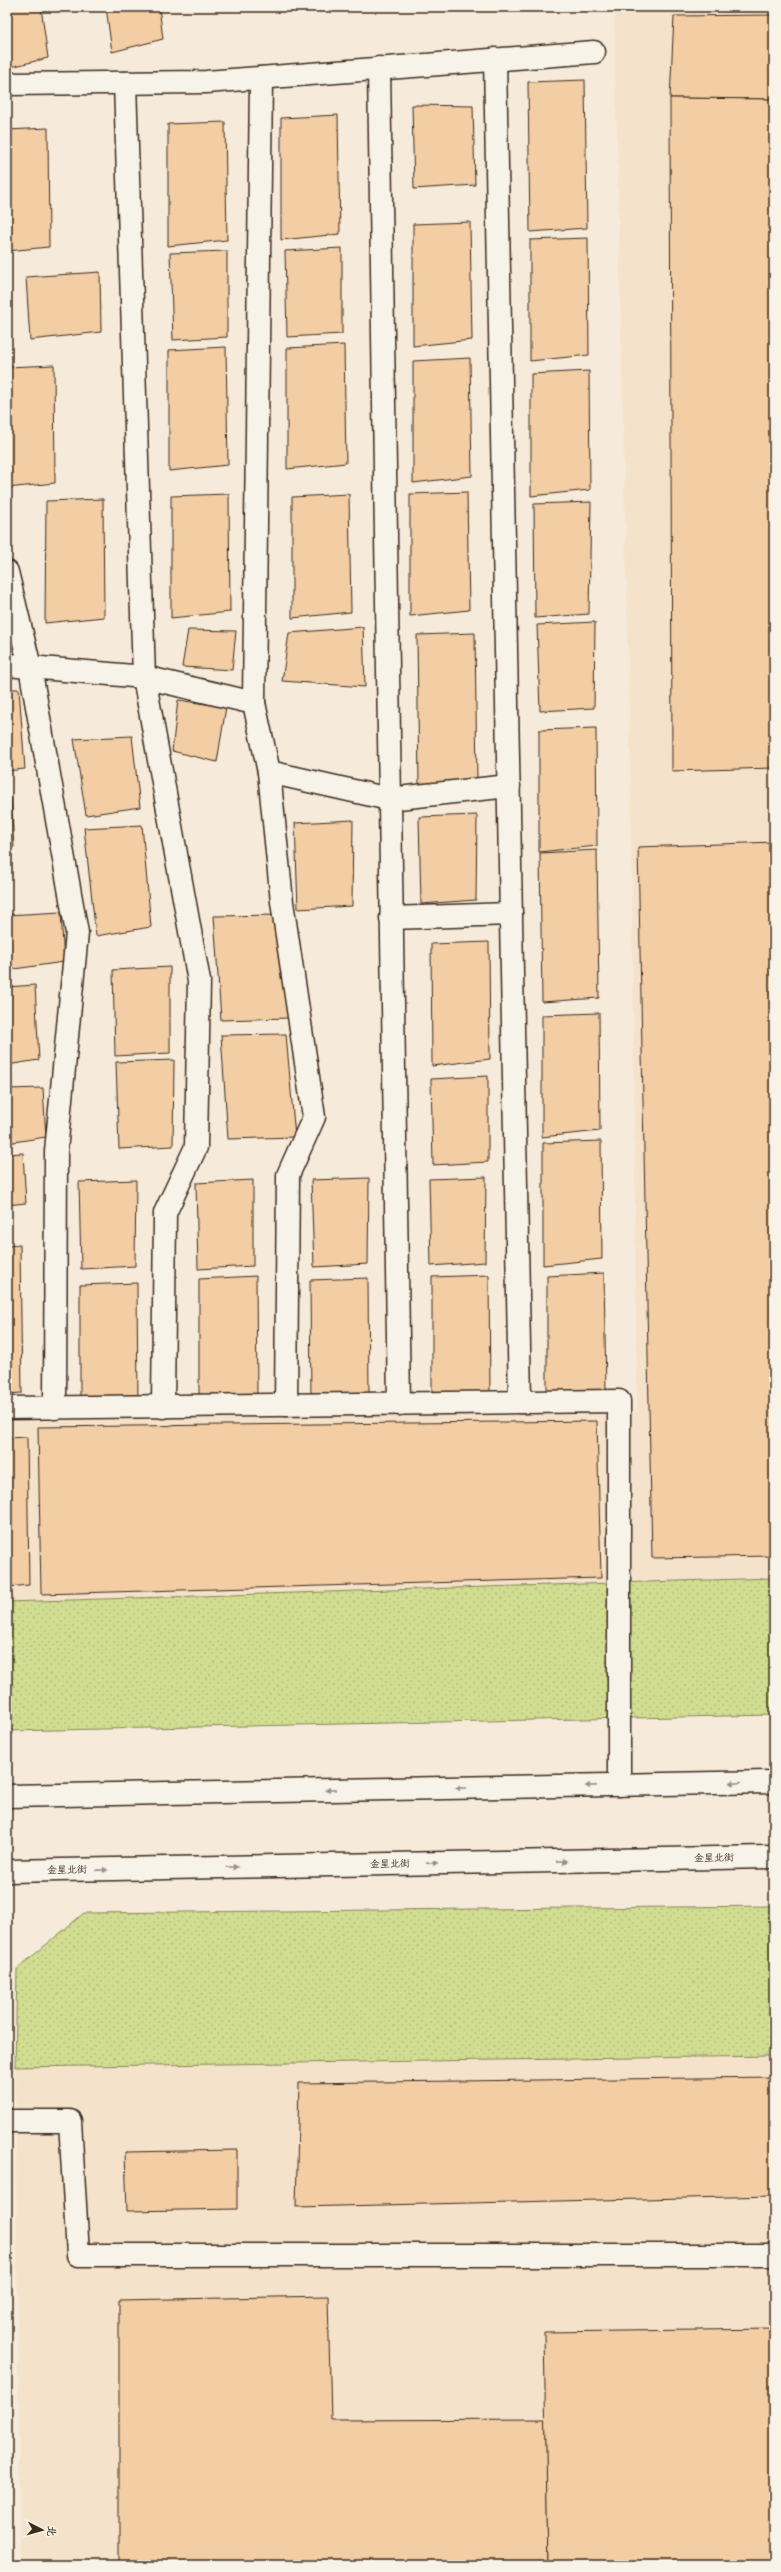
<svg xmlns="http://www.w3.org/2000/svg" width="781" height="2572" font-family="Kalam,'LXGW WenKai TC',sans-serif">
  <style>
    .built { fill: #f5e2ca }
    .park { fill: url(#park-dots); stroke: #868458 }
    .building { fill: #f3cda3; stroke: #3b2a1e }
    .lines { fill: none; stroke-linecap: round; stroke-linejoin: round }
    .service-casing { stroke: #3b2a1e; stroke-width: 25 }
    .minor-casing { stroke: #3b2a1e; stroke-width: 25 }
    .secondary-casing { stroke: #3b2a1e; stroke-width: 25 }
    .service { stroke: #f7f3e8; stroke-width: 22 }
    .minor { stroke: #f7f3e8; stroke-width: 22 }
    .secondary { stroke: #f7f3e8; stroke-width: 22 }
    .oneway { fill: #998e83 }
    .labels { text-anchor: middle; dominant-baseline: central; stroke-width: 4; stroke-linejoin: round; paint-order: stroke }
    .street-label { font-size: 10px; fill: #3b2a1e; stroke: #f7f3e8 }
  </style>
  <defs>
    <pattern id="park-dots" width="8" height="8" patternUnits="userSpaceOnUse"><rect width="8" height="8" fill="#d1dd91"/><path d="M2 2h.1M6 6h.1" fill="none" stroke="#b4be7d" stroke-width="1.8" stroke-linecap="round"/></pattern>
  </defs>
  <rect width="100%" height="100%" fill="#f6ebda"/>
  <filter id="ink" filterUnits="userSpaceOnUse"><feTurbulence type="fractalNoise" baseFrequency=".025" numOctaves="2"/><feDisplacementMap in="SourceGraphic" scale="8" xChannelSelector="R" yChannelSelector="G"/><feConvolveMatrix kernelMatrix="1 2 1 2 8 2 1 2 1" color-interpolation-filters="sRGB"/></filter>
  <g filter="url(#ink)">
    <g class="built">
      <path d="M614,7H774V1578L7,1602V1421L637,1412L631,797Z"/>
      <path d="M774,2056V2565H20L15,2067Z"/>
    </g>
    <g class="park">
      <path d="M774,1578V1715L7,1731V1602Z"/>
      <path d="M774,1906V2056L15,2067L17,1969L84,1913Z"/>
    </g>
    <g class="building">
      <path d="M7,7H41L48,58L7,68Z"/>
      <path d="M106,7H159L163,39L112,52Z"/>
      <path d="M774,15V99L670,98L674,16Z"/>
      <path d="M585,80L587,228L530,232L528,82Z"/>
      <path d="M670,98L774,99V768L672,771Z"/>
      <path d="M412,105L473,106L475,185L414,189Z"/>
      <path d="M338,115L340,234L281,240V118Z"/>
      <path d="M225,122L227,240L168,246V124Z"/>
      <path d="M48,128L49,247L7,251V130Z"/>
      <path d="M470,222L472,340L413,346V224Z"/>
      <path d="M588,238L589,355L530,361V240Z"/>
      <path d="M342,248V334L287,337L285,251Z"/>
      <path d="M227,251V337L173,340L170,253Z"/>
      <path d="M100,272L101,332L30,340L26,277Z"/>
      <path d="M344,345L346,463L287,469V348Z"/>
      <path d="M226,347L228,465L169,471V350Z"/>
      <path d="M470,358L472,476L413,483V361Z"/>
      <path d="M54,365L55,483L7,488V367Z"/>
      <path d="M589,371L590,490L531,496V374Z"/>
      <path d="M467,492L469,610L410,616V494Z"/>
      <path d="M229,494L230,612L171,618V496Z"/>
      <path d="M349,494L351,612L292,618V497Z"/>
      <path d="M103,499L104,617L45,623L46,501Z"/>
      <path d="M591,502L589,614L535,618L534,504Z"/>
      <path d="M595,622L594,708L540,711L537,625Z"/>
      <path d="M363,627L365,687L282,681L289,633Z"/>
      <path d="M188,630L236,631L232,670L182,667Z"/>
      <path d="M475,633L477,781L419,785L417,635Z"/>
      <path d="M7,689H19L25,769L7,771Z"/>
      <path d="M178,700L226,707L217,762L172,751Z"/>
      <path d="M596,728L597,846L539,852V730Z"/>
      <path d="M132,736L140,807L86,815L74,739Z"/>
      <path d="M7,798H11L14,847L7,848Z"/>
      <path d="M477,815L476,900L421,904L419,817Z"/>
      <path d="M353,820L352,906L298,909L295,823Z"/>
      <path d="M142,825L151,927L96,936L84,828Z"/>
      <path d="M774,842V1556L652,1558L638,847Z"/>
      <path d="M597,850L599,998L542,1002L540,853Z"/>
      <path d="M61,912L64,962L7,970V915Z"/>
      <path d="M279,915L288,1018L221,1020L214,916Z"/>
      <path d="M489,942L490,1059L432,1066L431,944Z"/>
      <path d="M170,967V1053L115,1056L113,970Z"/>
      <path d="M35,985L39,1060L7,1065V987Z"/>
      <path d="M599,1013L600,1131L542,1137V1015Z"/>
      <path d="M286,1034L295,1137L228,1139L221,1035Z"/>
      <path d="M174,1060L173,1146L119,1149L116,1062Z"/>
      <path d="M488,1076V1162L433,1165L431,1079Z"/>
      <path d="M43,1088L46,1137L7,1143V1089Z"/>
      <path d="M601,1141L602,1259L543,1265V1143Z"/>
      <path d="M23,1153L26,1203L7,1205V1154Z"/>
      <path d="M486,1177L485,1262L431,1266L429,1179Z"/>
      <path d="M369,1178L368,1264L314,1267L311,1180Z"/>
      <path d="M136,1180L135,1266L81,1269L79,1182Z"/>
      <path d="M253,1180V1266L198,1269L196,1183Z"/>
      <path d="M20,1245L22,1393L7,1394V1246Z"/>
      <path d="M604,1273L606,1391L547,1397V1276Z"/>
      <path d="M489,1275L490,1393L432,1399V1277Z"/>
      <path d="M256,1276L257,1394L199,1401V1279Z"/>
      <path d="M368,1278L369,1396L311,1402L310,1280Z"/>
      <path d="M137,1283L138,1401L80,1407V1285Z"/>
      <path d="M597,1421L601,1578L41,1594L38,1427Z"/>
      <path d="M27,1437L29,1585L7,1587V1438Z"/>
      <path d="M774,2077V2196L296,2207L299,2083Z"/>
      <path d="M237,2150V2209L127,2211L125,2152Z"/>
      <path d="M328,2296L331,2420L546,2419L548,2565H119V2300Z"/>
      <path d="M774,2329V2565H548L544,2332Z"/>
    </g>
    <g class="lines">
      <g class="service-casing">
        <g id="service">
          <path d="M379,68L399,1404"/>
          <path d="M125,83L144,677L199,981L196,1147L165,1213L163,1407"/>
          <path d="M7,572L30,667L77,933L56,1151L55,1408"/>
          <path d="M254,703L261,78"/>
          <path d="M269,772L282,902L314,1117L288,1175L286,1405"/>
          <path d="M391,918L511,914"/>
          <path d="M7,2121H70L78,2255H774"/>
        </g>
      </g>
      <g class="minor-casing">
        <g id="minor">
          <path d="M495,59L520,1402"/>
          <path d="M7,84L206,82L594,52"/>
          <path d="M7,665L144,677L254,703L269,772L389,799L509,786"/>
          <path d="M7,1408L619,1401V1785"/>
        </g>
      </g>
      <g class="secondary-casing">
        <g id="secondary">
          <path d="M7,1796L774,1782"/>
          <path d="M7,1871L774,1857"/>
        </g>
      </g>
      <use href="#service" class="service"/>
      <use href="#minor" class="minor"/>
      <use href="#secondary" class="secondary"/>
    </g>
    <defs><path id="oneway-solid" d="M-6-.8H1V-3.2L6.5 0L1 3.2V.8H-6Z"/></defs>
    <g class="oneway">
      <use href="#oneway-solid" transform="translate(735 1783) rotate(179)"/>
      <use href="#oneway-solid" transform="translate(591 1786) rotate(179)"/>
      <use href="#oneway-solid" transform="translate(461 1788) rotate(179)"/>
      <use href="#oneway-solid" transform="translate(331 1790) rotate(179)"/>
      <use href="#oneway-solid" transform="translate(562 1861) rotate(-1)"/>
      <use href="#oneway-solid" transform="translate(432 1863) rotate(-1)"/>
      <use href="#oneway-solid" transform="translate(232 1867) rotate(-1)"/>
      <use href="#oneway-solid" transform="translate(102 1870) rotate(-1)"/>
    </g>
  </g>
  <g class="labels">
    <g class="street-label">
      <text transform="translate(714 1858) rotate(-1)">金星北街</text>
      <text transform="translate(390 1864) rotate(-1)">金星北街</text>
      <text transform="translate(67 1870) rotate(-1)">金星北街</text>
    </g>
  </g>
  <rect width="781" height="2572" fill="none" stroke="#f7f3e8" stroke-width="24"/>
  <rect x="12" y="12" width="757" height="2548" fill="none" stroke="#3b2a1e" stroke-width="1.5" filter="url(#ink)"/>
  <g transform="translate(42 2530) rotate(96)" stroke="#f7f3e8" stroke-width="3" paint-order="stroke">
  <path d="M0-3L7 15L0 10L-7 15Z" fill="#3b2a1e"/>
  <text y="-6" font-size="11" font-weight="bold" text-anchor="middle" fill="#3b2a1e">北</text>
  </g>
</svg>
